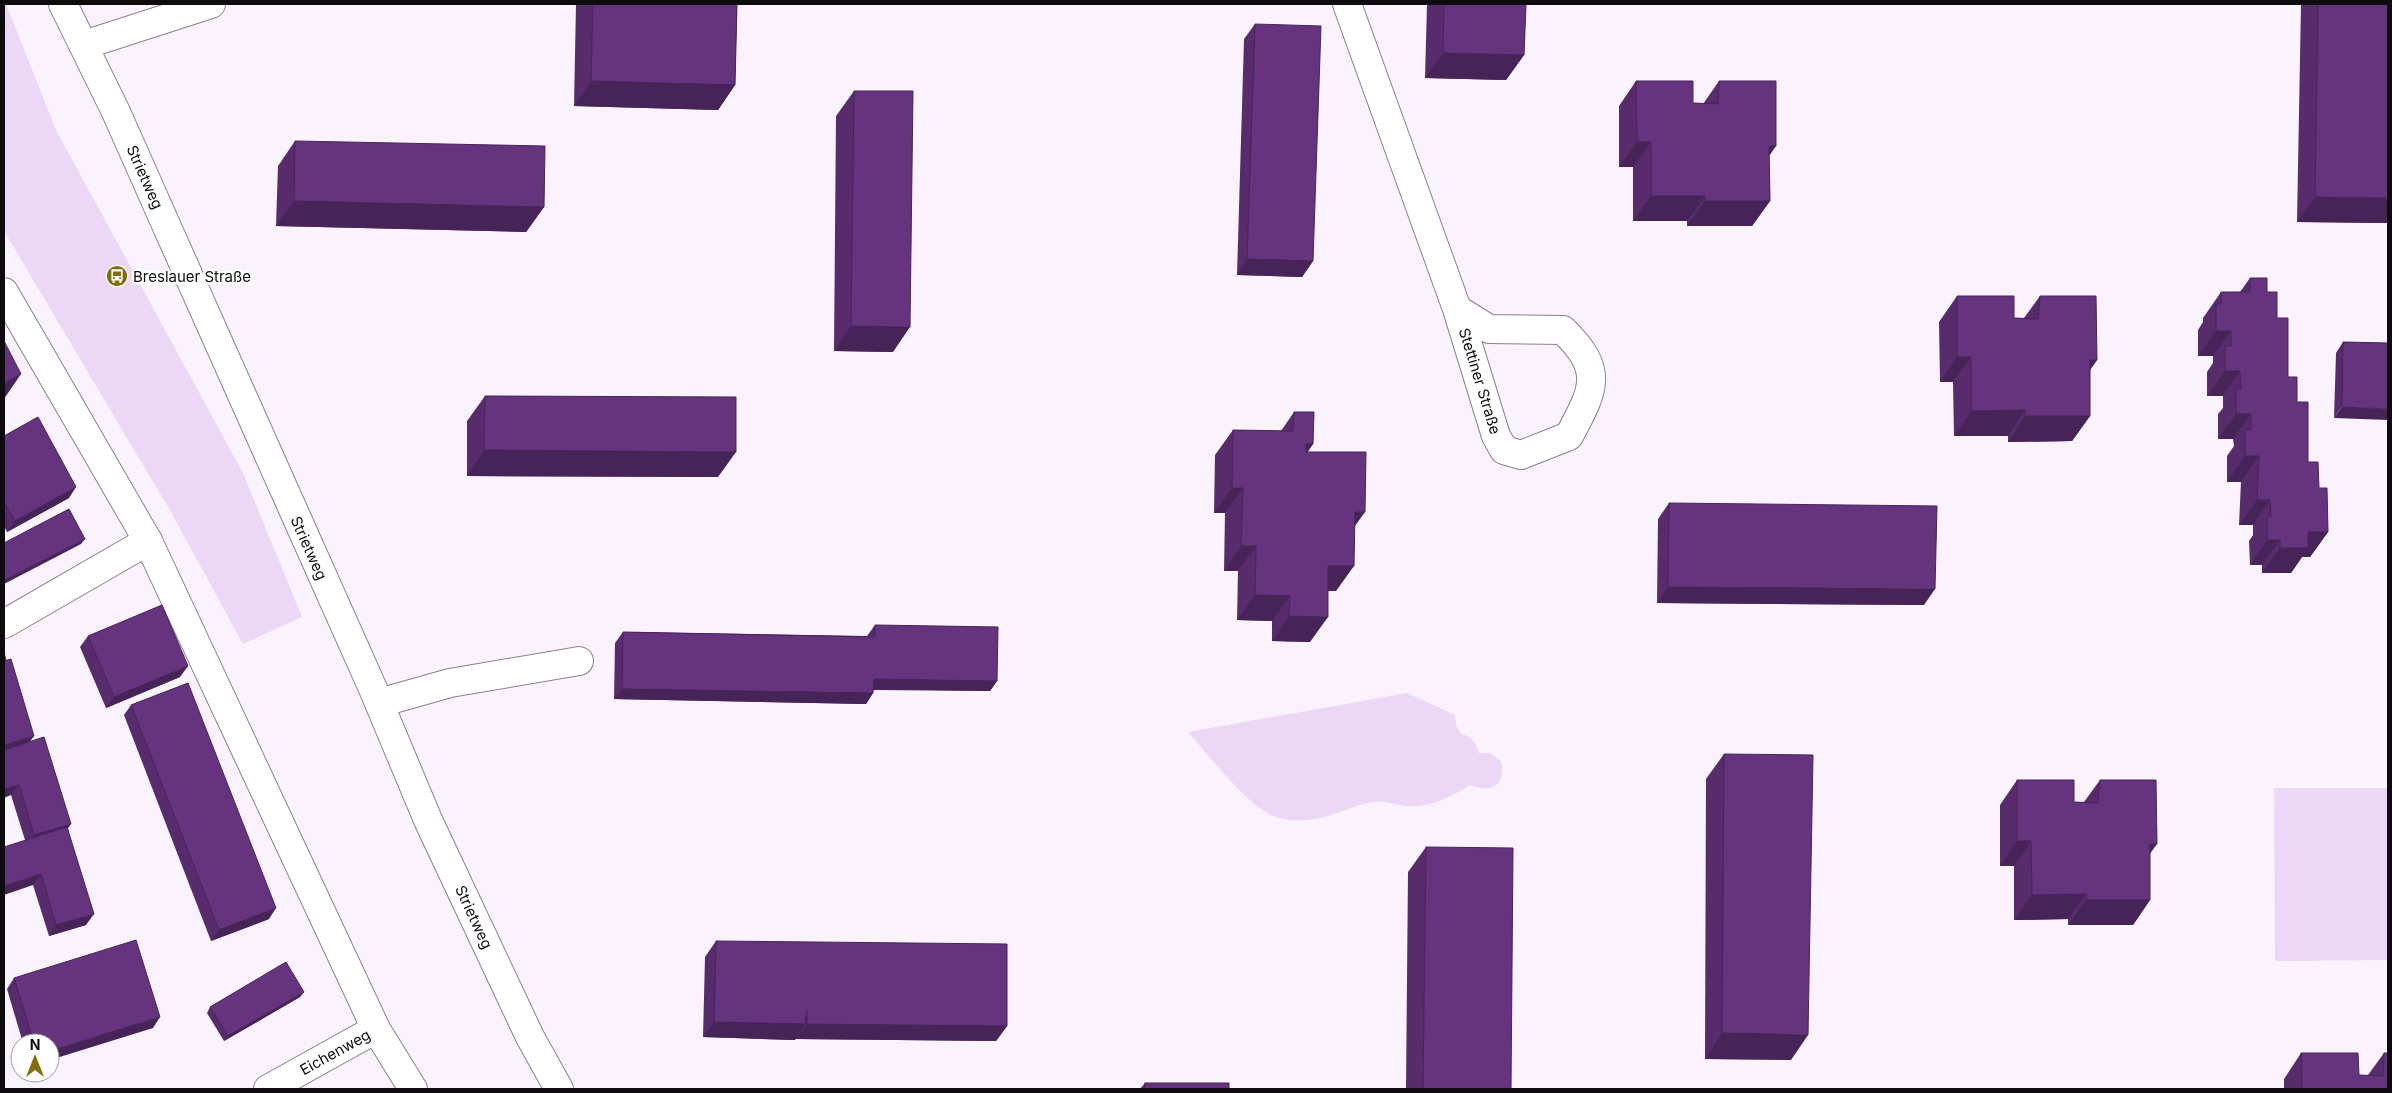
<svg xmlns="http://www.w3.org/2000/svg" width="2392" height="1093" font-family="Inter,sans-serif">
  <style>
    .green { fill: #ecd7f7 }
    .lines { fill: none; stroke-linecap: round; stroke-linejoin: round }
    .minor-casing { stroke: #89818d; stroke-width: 30 }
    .minor { stroke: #fff; stroke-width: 28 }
    .wall { fill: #582c6c }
    .shaded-wall { fill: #472458 }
    .building { fill: #66337e; stroke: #472458 }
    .labels { text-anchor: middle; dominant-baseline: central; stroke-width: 5; stroke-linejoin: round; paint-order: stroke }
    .street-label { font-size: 15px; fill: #0e0b0f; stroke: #fff }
    .poi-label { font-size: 15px; fill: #0e0b0f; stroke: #fff; text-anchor: start }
  </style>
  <rect width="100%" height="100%" fill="#faf3fe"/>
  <g class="green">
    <path d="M4,4H6L56,130L243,473L302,617L243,644L171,512L4,231Z"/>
    <path d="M1407,693L1455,715L1456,725L1461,734C1473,737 1475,742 1479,753H1490L1501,761C1506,786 1492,794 1470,785C1451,797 1430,808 1406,806C1395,805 1385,800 1373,802C1353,805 1335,816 1315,819C1300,821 1285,822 1271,815C1245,803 1208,754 1188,732Z"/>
    <path d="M2274,788H2388V960L2275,961Z"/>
  </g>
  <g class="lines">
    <g class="minor-casing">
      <g id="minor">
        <path d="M63,4L116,112L167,227L374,691L428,820L530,1037L559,1089"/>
        <path d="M1347,4L1457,309L1496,436L1504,450L1521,455L1569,436C1594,389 1605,371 1563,330L1489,329L1457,309"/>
        <path d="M84,45L211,4"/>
        <path d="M4,292L148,541L376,1029L413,1089"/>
        <path d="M4,624L148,541"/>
        <path d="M379,703L450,683L579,661"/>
        <path d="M268,1089L376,1029"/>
      </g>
    </g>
    <use href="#minor" class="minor"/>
  </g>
  <g class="wall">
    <path d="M576,4H737L735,85L718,110L574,106Z"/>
    <path d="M1427,4H1526L1524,55L1506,80L1425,78Z"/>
    <path d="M2301,4H2388V223L2297,222Z"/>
    <path d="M1255,24L1313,261L1302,277L1237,275L1244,39Z"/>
    <path d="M1636,81L1693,103L1703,104L1719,81L1769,156L1770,201L1752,226H1687V221H1633V167H1619V106Z"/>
    <path d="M854,91L893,352L834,351L836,116Z"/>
    <path d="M295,141L544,207L526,232L276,226L278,166Z"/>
    <path d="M2250,278L2267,292L2277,318L2288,377L2297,402L2308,462L2319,488L2328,532L2310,557H2302L2291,573H2262V565H2250L2249,541L2253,535V525H2239L2241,482H2227V456L2234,446L2233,439H2218V414L2223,408V396H2207V372L2213,363V356H2198V330L2203,322V318L2221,292H2240Z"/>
    <path d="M1957,296L2014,318H2024L2040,296L2097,360L2090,370V416L2072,441L2008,442V436H1954L1953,382H1940L1939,322Z"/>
    <path d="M2343,342L2388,343L2334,418L2336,353Z"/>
    <path d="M485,396L718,477L467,476V421Z"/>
    <path d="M1294,412L1313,444L1307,452L1354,527L1336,591H1328L1310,642L1272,641V621L1237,620L1238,571H1224L1225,513H1214L1215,455L1233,430L1281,431Z"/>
    <path d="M4,436L69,498L7,532L4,526Z"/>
    <path d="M1669,503L1924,605L1657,603L1658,519Z"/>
    <path d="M875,625L997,681L990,691L873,690V693L866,704L614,699L615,643L623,632L867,636Z"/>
    <path d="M88,636L180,677L106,708L80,647Z"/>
    <path d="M131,705L269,919L211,941L124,715Z"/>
    <path d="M30,742L68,828L86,925L49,936L33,885L25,840L11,795Z"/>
    <path d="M1724,754L1791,1060L1705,1059L1706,779Z"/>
    <path d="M2017,780L2074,802H2084L2100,780L2150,854V900L2133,925H2068V919L2014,920V866H2000V805Z"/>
    <path d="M1426,847L1511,1089H1406L1408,872Z"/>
    <path d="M716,941L1007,1026L996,1041L796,1039V1038L795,1040L703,1037L705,957Z"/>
    <path d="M14,978L153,1028L50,1043H23L7,989Z"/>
    <path d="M300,997L224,1041L207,1013L210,1007Z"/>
    <path d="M2301,1053L2359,1075H2368L2384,1053L2388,1089H2284V1079Z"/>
    <path d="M1145,1083L1229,1089H1140Z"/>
  </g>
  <g class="shaded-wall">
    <path d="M1443,53L1524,55L1506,80L1425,78Z"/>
    <path d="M591,81L735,85L718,110L574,106Z"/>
    <path d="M1637,142H1651L1633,167H1619Z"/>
    <path d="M1769,146H1776L1759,171Z"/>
    <path d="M1651,196H1705L1687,221H1633Z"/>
    <path d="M2315,197L2388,198V223L2297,222Z"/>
    <path d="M294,201L544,207L526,232L276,226Z"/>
    <path d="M1705,201H1770L1752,226H1687Z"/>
    <path d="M1247,259L1313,261L1302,277L1237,275Z"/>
    <path d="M851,326L910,327L893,352L834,351Z"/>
    <path d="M2216,331H2231L2213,356H2198Z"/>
    <path d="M1957,357H1971L1953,382H1940Z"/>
    <path d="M2090,360H2097L2079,386Z"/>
    <path d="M2225,371H2240L2223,396H2207Z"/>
    <path d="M21,374L4,399V383Z"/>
    <path d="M2342,407L2388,409V420L2334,418Z"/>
    <path d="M2025,410L2008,436H1954L1971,411Z"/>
    <path d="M2236,414H2251L2233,439H2218Z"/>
    <path d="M2025,416H2090L2072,441L2008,442Z"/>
    <path d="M1306,444H1313L1296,469Z"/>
    <path d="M484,450L736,452L718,477L467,476Z"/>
    <path d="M2245,456H2259L2241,482H2227Z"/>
    <path d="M76,487L69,498L7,532L15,521Z"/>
    <path d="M1232,488H1243L1225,513H1214Z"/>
    <path d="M2257,500H2270L2253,525H2239Z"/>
    <path d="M1355,512H1365L1347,537Z"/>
    <path d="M2308,532H2328L2310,557H2302L2291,573H2262L2280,548Z"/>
    <path d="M85,539L81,544L4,584V580Z"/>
    <path d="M2267,540H2280L2262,565H2250Z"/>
    <path d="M1241,546H1256L1238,571H1224Z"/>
    <path d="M1328,566H1354L1336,591H1311Z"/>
    <path d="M1668,587L1935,589L1924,605L1657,603Z"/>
    <path d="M1255,595L1290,596L1272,621L1237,620Z"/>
    <path d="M1289,616L1328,617L1310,642L1272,641Z"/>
    <path d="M188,666L180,677L106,708L114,697Z"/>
    <path d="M874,679L997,681L990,691L866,689Z"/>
    <path d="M622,689L873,693L866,704L614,699Z"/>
    <path d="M34,736L26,747L4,754V745Z"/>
    <path d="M19,785L11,795L4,798V789Z"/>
    <path d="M71,824L63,835L26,846L34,835Z"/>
    <path d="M2017,841H2031L2014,866H2000Z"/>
    <path d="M2150,844H2157L2139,869Z"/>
    <path d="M41,874L33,885L4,895V886Z"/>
    <path d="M2086,894L2068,919L2014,920L2032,895Z"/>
    <path d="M2086,900H2150L2133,925H2068Z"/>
    <path d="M276,908L269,919L211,941L219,930Z"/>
    <path d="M94,914L86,925L49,936L56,925Z"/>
    <path d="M304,992L300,997L224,1041L228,1036Z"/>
    <path d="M160,1017L153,1028L50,1060V1051Z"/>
    <path d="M714,1022L805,1024L795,1040L703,1037Z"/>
    <path d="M807,1024L1007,1026L996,1041L796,1039Z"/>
    <path d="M1722,1033L1808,1035L1791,1060L1705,1059Z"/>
  </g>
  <g class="building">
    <path d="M593,4H737L735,85L591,81Z"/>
    <path d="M1444,4H1526L1524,55L1443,53Z"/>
    <path d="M2318,4H2388V198L2315,197Z"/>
    <path d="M1255,24L1321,26L1313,261L1247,259Z"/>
    <path d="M1636,81H1693V103L1718,104L1719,81H1776V146H1769L1770,201H1705V196H1651V142H1637Z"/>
    <path d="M854,91H913L910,327L851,326Z"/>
    <path d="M295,141L545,146L544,207L294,201Z"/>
    <path d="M2250,278H2267V292H2277V318H2288V377H2297V402H2308V462H2318L2319,488H2327L2328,532H2308V548H2280V540H2267V516H2271L2270,500H2257L2259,456H2245V430H2251V414H2236V389H2241L2240,371H2225V346H2231V331H2216V304H2221V292H2250Z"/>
    <path d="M1957,296H2014V318L2038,319L2040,296H2096L2097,360H2090V416H2025V410L1971,411V357H1957Z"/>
    <path d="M4,341L21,374L4,383Z"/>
    <path d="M2343,342L2388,343V409L2342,407Z"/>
    <path d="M485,396L736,397V452L484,450Z"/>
    <path d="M1294,412H1314L1313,444H1306V452H1366L1365,512H1355L1354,566H1328V617L1289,616L1290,596L1255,595L1256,546H1241L1243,488H1232L1233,430L1293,431Z"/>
    <path d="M38,417L76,487L15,521L4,502V436Z"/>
    <path d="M1669,503L1937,506L1935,589L1668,587Z"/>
    <path d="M69,509L85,539L4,580V543Z"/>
    <path d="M162,605L188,666L114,697L88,636Z"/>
    <path d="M875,625L998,627L997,681L874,679L873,693L622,689L623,632L875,637Z"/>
    <path d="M4,653L6,660L4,661Z"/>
    <path d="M11,659L34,736L4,745V661Z"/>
    <path d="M188,683L276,908L219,930L131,705Z"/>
    <path d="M44,737L71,824L34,835L19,785L4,789V750Z"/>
    <path d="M1724,754L1813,755L1808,1035L1722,1033Z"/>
    <path d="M2017,780H2074V802L2098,803L2100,780H2156L2157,844H2150V900H2086V894L2032,895L2031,841H2017Z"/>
    <path d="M67,827L94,914L56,925L41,874L4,886V847Z"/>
    <path d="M1426,847L1513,848L1511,1089H1423Z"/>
    <path d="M136,940L160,1017L50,1051V1043H34L14,978Z"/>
    <path d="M716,941L1007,944V1026L807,1024V1010L805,1024L714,1022Z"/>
    <path d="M286,962L304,992L228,1036L210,1007Z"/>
    <path d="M2301,1053H2358L2359,1075L2383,1076L2384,1053H2388V1089H2302Z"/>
    <rect x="1145" y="1083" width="84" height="6"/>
  </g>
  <defs>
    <g id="bus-disc" transform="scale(1.125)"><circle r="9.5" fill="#816c07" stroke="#fff"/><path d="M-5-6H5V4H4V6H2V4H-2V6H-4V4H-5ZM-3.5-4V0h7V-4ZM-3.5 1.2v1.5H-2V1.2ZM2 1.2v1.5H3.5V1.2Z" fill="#fff"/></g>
  </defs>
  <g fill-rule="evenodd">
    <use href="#bus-disc" x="117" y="276"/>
  </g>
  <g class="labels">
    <g class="street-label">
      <text transform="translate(145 177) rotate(66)">Strietweg</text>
      <text transform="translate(1480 381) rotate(73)">Stettiner Straße</text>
      <text transform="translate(309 548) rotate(66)">Strietweg</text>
      <text transform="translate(474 917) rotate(65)">Strietweg</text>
      <text transform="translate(335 1052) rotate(-29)">Eichenweg</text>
    </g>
    <g class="poi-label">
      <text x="133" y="276">Breslauer Straße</text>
    </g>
  </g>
  <rect width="2392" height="1093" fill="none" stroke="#0e0b0f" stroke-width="10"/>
  <g transform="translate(35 1058)"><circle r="24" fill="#ffffff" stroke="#9f9d9f"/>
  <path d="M0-4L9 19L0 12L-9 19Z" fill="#816c07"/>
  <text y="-8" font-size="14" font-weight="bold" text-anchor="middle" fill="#0e0b0f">N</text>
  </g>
</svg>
